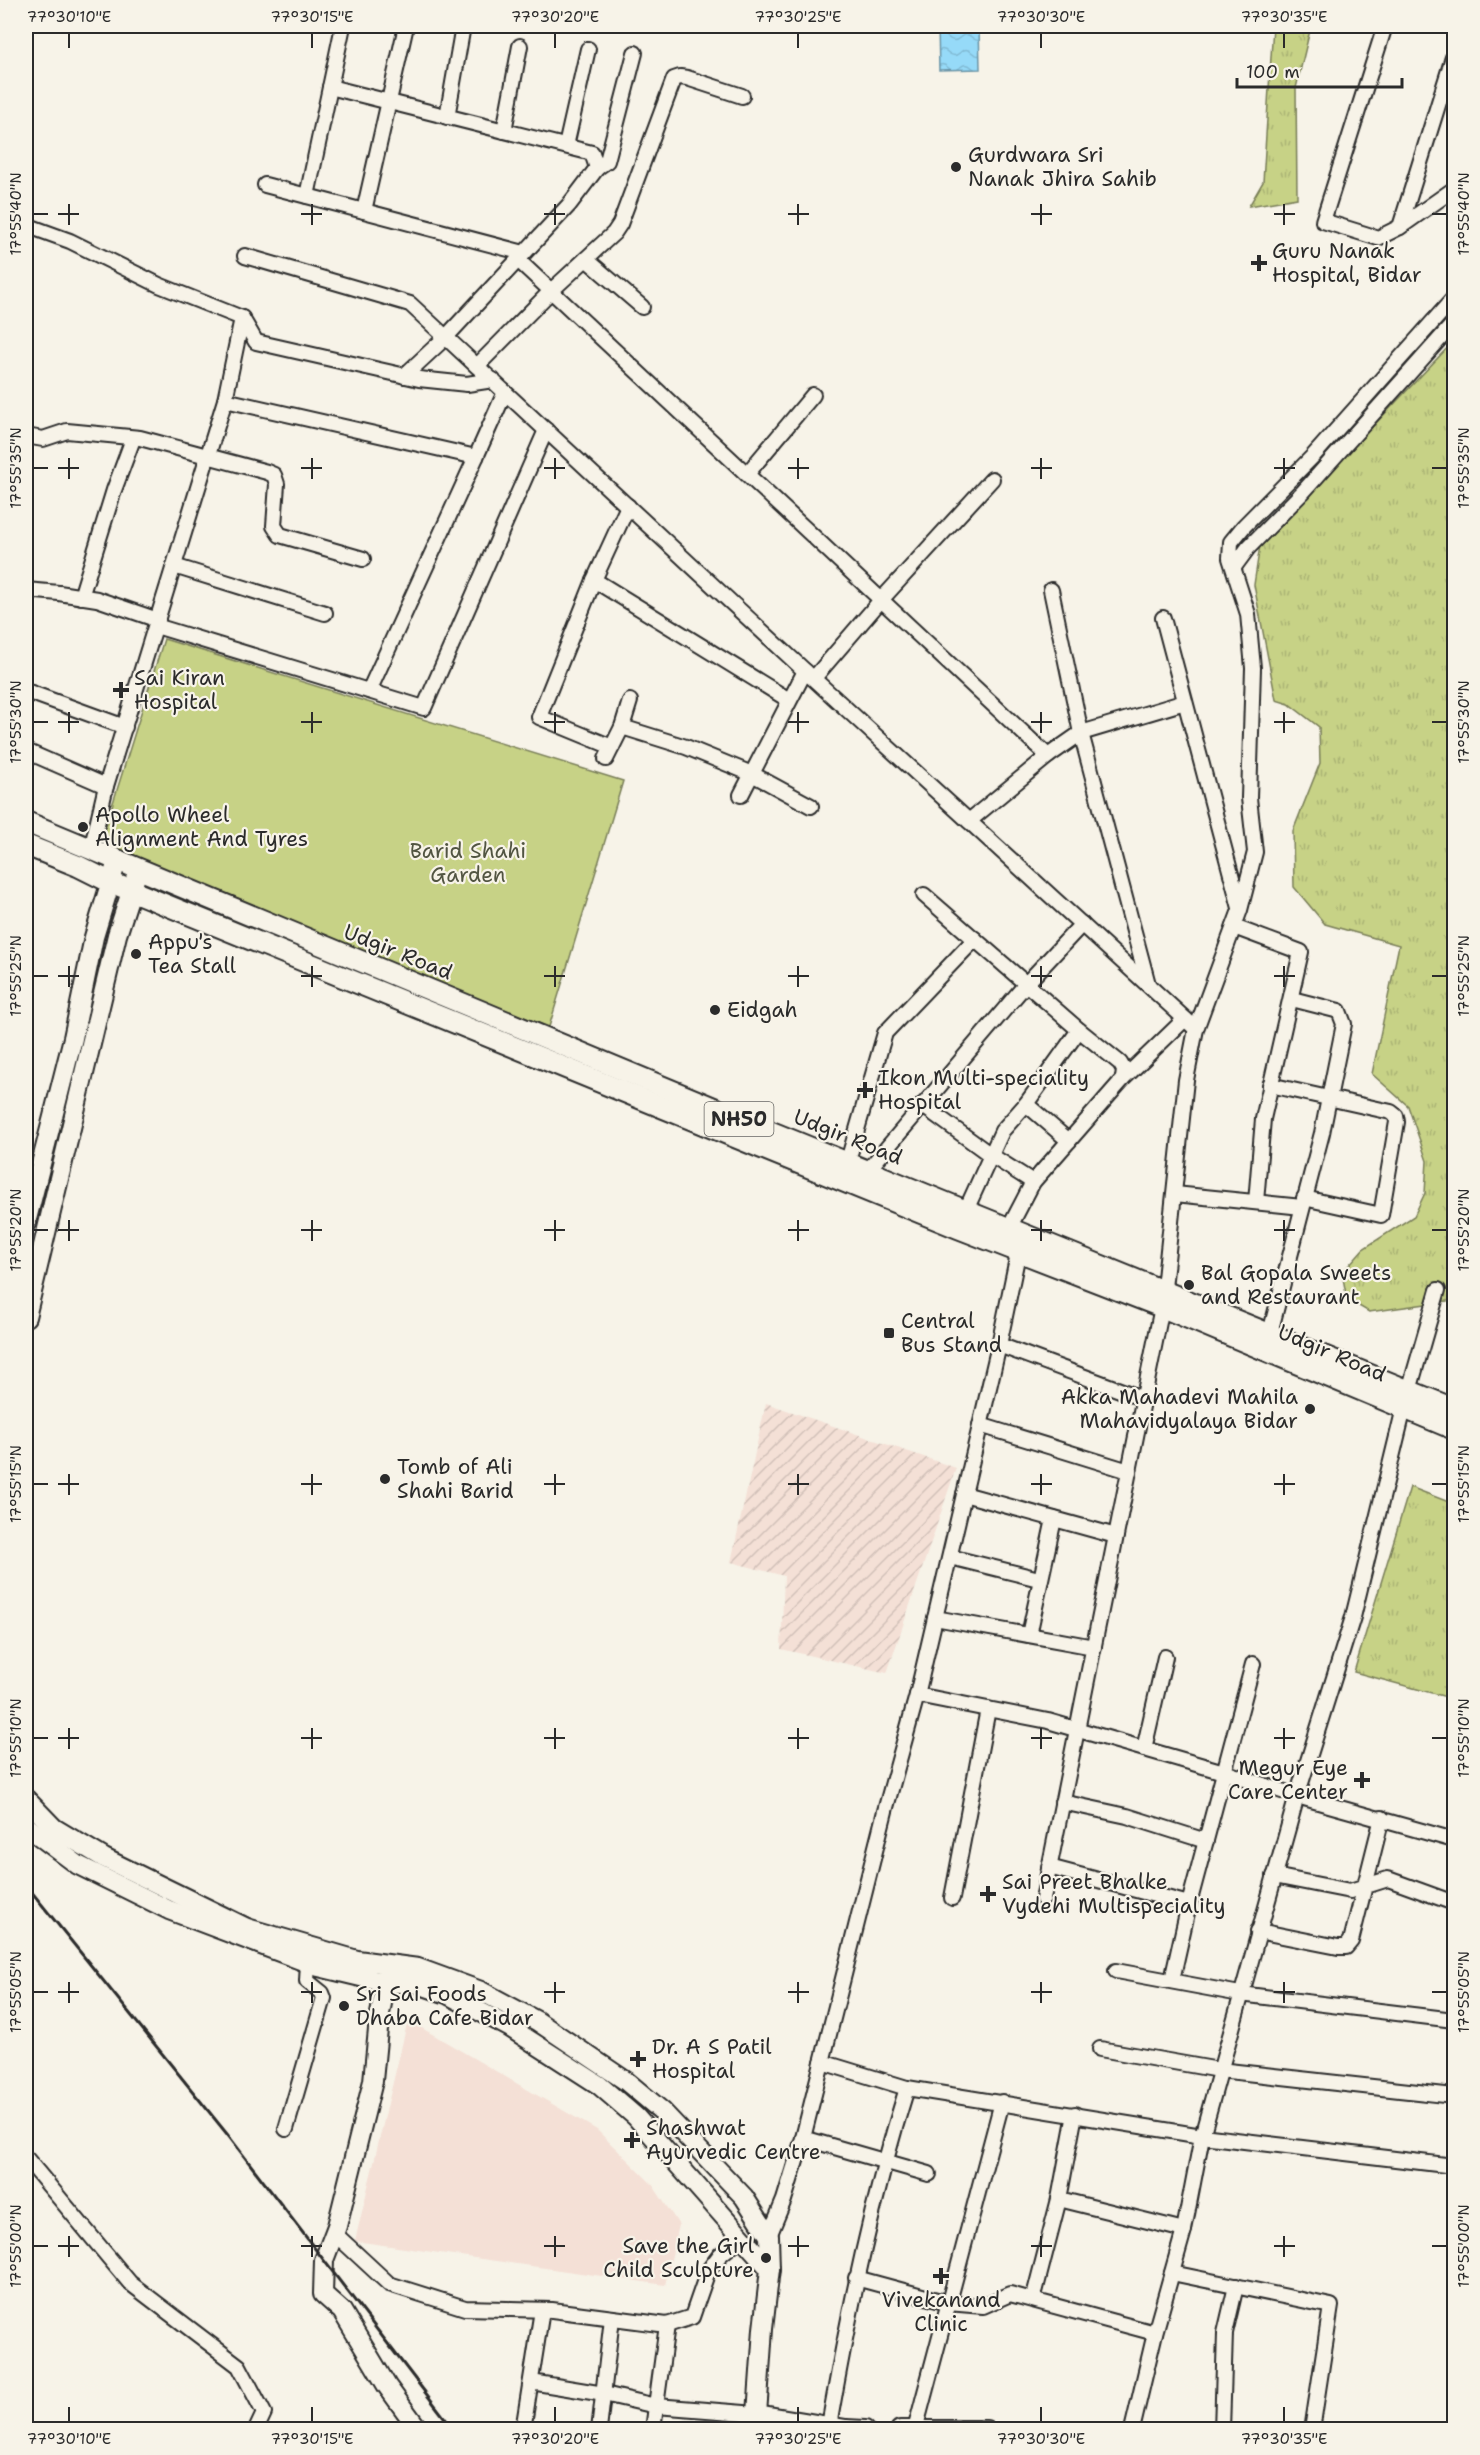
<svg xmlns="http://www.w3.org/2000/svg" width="1480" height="2455" font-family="'Shantell Sans',sans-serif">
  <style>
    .built { fill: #f4e0d6 }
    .industrial { fill: url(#industrial-furrows) }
    .grass { fill: url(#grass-tufts); stroke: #797e58; stroke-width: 1.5 }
    .park { fill: #c7d286; stroke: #797e58; stroke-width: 1.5 }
    .water { fill: url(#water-waves); stroke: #6b94a6; stroke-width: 1.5 }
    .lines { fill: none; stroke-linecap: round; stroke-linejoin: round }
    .minor-casing { stroke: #2b2b2b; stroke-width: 18 }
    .major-casing { stroke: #2b2b2b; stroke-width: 22 }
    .highway-casing { stroke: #2b2b2b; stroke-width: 24 }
    .minor { stroke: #f7f3e8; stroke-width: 14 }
    .major { stroke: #f7f3e8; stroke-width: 18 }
    .highway { stroke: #f7f3e8; stroke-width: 20 }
    .rail { stroke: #2b2b2b; stroke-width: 3 }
    .ticks { fill: none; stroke: #2b2b2b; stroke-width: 2 }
    .poi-dot { fill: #2b2b2b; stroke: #f7f3e8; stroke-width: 2 }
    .labels { text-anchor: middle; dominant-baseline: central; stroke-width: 4.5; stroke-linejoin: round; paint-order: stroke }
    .shield { fill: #f7f3e8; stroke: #686764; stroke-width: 1.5 }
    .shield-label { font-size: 20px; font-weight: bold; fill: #2b2b2b }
    .poi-label { font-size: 21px; fill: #2b2b2b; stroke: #f7f3e8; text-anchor: start }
    .park-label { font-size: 21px; fill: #525542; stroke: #f7f3e8 }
    .street-label { font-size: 21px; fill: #2b2b2b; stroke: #f7f3e8 }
    .neatline { fill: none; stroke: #2b2b2b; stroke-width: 2 }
    .ticks-label { font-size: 15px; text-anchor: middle; fill: #2b2b2b }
  </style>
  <defs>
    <pattern id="industrial-furrows" width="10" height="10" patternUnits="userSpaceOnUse" patternTransform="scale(1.5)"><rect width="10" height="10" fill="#f4e0d6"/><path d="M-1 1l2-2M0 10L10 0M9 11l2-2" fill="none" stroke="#d1c0b8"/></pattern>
    <pattern id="grass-tufts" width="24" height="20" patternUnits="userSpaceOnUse" patternTransform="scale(1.5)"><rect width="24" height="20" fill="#c7d286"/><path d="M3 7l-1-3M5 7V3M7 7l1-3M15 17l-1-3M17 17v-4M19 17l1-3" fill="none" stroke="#abb474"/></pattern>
    <pattern id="water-waves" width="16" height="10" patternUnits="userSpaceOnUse" patternTransform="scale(1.5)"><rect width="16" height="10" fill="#96daf8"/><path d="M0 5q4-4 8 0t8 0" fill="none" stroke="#81bbd5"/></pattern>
  </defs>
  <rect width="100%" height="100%" fill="#f7f3e8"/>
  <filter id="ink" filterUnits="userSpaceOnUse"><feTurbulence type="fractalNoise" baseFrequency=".0167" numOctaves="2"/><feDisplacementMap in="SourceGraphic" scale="12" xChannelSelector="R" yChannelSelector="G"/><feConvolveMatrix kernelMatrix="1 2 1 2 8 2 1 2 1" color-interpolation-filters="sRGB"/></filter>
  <g filter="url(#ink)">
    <path class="built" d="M408,2020L597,2130L652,2184L679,2225L665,2285L355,2241Z"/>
    <path class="industrial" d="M766,1403L956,1468L887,1673L781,1649L784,1576L731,1562Z"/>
    <g class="grass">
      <path d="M1273,26H1311L1296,88L1297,198L1249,206L1263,182Z"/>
      <path d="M1454,341V1300L1369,1312L1347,1299L1342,1273L1363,1249L1414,1216L1425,1193L1427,1161L1408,1106L1372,1074L1399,945L1325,924L1294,887L1293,831L1320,763L1319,727L1289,704L1276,700L1254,585L1260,545Z"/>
      <path d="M1410,1487L1454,1504V1699L1354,1672Z"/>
    </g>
    <path class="park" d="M164,639L623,781L549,1027L98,851Z"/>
    <path class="water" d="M938,26H979L980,69L939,70Z"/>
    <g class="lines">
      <g class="minor-casing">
        <g id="minor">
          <path d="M1385,26L1323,221L1378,238L1400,227L1454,189"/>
          <path d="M330,87L592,153L597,168L569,205L446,337L404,376"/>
          <path d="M447,117L463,26"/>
          <path d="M504,131L520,46"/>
          <path d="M566,146L588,49"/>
          <path d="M597,168L607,161L635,53"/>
          <path d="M265,185L524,253"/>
          <path d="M307,196L343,26"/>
          <path d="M364,211L406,26"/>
          <path d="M26,225L70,241L159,285L242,318L256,342L419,379L467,384L493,380"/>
          <path d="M1400,227L1454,54"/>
          <path d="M245,256L410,304L805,671L1196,1029"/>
          <path d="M586,259L642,307"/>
          <path d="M518,260L1048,756L969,821"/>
          <path d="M477,366L551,291L614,233L620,224L674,79L680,77L687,78L742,96"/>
          <path d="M225,400L476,457L369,691"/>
          <path d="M26,436L43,439L67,431L140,438L267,472L274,475L277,484L274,526L280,535L363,559"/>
          <path d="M476,457L505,392"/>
          <path d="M747,474L813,395"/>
          <path d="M174,566L325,613"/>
          <path d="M1234,567L1248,548L1303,492L1454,323"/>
          <path d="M594,580L789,700"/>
          <path d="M26,590L59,593L97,599L158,620"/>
          <path d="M1051,590L1081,733L1148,984"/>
          <path d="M81,597L114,490L133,439"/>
          <path d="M1163,618L1240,908"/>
          <path d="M156,626L424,708L546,430"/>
          <path d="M814,678L881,600L992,479"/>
          <path d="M26,691L125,727"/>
          <path d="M622,727L686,747L752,774L811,806"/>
          <path d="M612,747L539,717L594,580L628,506"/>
          <path d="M26,751L106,786"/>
          <path d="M1048,756L1081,733L1185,702"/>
          <path d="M606,759L622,727L630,701"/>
          <path d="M741,795L805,671"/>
          <path d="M91,850L106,786L225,400L242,318"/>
          <path d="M924,895L1079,1030L1026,1104L1002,1131L966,1210"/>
          <path d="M1234,927L1301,952L1263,1119L1256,1202"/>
          <path d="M1079,1030L1120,1063L1124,1070L1123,1079"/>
          <path d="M1270,1085L1391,1112L1396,1116L1397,1122L1381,1215L1304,1198"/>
          <path d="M1026,1104L1069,1141"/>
          <path d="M922,1105L992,1156L1033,1182"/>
          <path d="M845,1171L885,1033L975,939"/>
          <path d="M863,1176L1026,984L1082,924"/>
          <path d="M1175,1194L1302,1207"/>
          <path d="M1006,1234L1033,1182L1123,1079L1185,1019"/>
          <path d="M1270,1333L1322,1133L1344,1024L1339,1011L1292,999"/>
          <path d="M999,1345L1144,1399"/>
          <path d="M980,1425L1129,1471"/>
          <path d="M964,1494L1116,1536"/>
          <path d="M950,1557L1039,1579"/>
          <path d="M935,1618L1094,1647"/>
          <path d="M1029,1635L1054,1519"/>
          <path d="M917,1695L1048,1721L1224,1772L1297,1796L1454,1840"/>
          <path d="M1144,1749L1165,1657"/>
          <path d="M1062,1802L1127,1816L1206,1841"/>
          <path d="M1049,1867L1189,1904"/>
          <path d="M1274,1876L1350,1891L1388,1879L1454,1903"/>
          <path d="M952,1898L988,1709"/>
          <path d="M1043,1899L1162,1307L1186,1080L1196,1029L1240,910L1255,852L1249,798L1253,668L1248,614L1230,558L1231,542L1244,526L1314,455L1454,298"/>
          <path d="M1258,1931L1338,1947H1346L1351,1941L1382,1818"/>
          <path d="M1116,1971L1240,1994L1454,2020"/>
          <path d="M1172,1980L1189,1904L1253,1664"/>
          <path d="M1100,2049L1219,2070L1454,2096"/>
          <path d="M822,2062L907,2088"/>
          <path d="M1075,2114L1059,2199L1184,2230"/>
          <path d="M286,2129L324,1998L322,1993L307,1981L308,1963"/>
          <path d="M803,2138L929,2174"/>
          <path d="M26,2158L130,2283L239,2366L264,2413L256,2430"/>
          <path d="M334,2233L389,2284L465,2308L552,2310L667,2325L692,2317L708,2271L720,2255L742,2237"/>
          <path d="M769,2236L784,2200L803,2138L885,1811L917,1695L999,1345L1020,1244"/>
          <path d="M1172,2273L1331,2306L1312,2430"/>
          <path d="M856,2278L948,2303L983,2306L1010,2294L1155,2333"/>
          <path d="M1033,2300L1059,2199"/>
          <path d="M531,2382L604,2394L656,2406L667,2325"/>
          <path d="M829,2426C849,2311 872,2199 907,2088L1202,2136L1454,2166"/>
          <path d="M523,2430L542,2310"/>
          <path d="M599,2430L612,2318"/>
          <path d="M653,2430L656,2406L757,2414V2430"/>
          <path d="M915,2430L1002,2102"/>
          <path d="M1132,2430L1155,2333L1184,2230L1202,2136L1297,1796L1353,1617L1404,1408L1438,1290"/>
          <path d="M1222,2430L1225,2333L1236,2286"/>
        </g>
      </g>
      <g class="major-casing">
        <g id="major">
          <path d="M26,1223L73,1038L94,937L117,861"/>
          <path d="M26,1317L117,935L138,870"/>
          <path d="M26,1799L54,1828L104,1858L247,1928L357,1960L418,1968L481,1991L537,2021L626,2081L663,2112L744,2197L769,2236L770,2269L763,2329L757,2414L846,2429L865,2430"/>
          <path d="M26,1826L78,1865L169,1910L319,1967L386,1983H415L447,1994L509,2027L599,2085L636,2117L770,2269"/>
          <path d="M388,1972L379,2019L373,2081L337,2226L324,2260L323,2294L342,2311L387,2386L419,2430"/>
          <path d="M900,2430H986"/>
        </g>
      </g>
      <g class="highway-casing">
        <g id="highway">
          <path d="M26,822L769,1131L1454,1409"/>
          <path d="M26,845L78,866L110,882L958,1228L1162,1307L1454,1429"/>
        </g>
      </g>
      <use href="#minor" class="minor"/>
      <use href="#major" class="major"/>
      <use href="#highway" class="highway"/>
      <path class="rail" d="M26,1885L227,2134L454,2430"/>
    </g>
  </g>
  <path class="ticks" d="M69,33V48M312,33V48M555,33V48M798,33V48M1041,33V48M1284,33V48M69,204V225M312,204V225M555,204V225M798,204V225M1041,204V225M1284,204V225M33,214H48M58,214H79M301,214H322M544,214H565M788,214H809M1031,214H1052M1274,214H1295M1432,214H1447M69,458V479M312,458V479M555,458V479M798,458V479M1041,458V479M1284,458V479M33,468H48M58,468H79M301,468H322M544,468H565M788,468H809M1031,468H1052M1274,468H1295M1432,468H1447M69,712V733M312,712V733M555,712V733M798,712V733M1041,712V733M1284,712V733M33,722H48M58,722H79M301,722H322M544,722H565M788,722H809M1031,722H1052M1274,722H1295M1432,722H1447M69,966V987M312,966V987M555,966V987M798,966V987M1041,966V987M1284,966V987M33,976H48M58,976H79M301,976H322M544,976H565M788,976H809M1031,976H1052M1274,976H1295M1432,976H1447M69,1220V1241M312,1220V1241M555,1220V1241M798,1220V1241M1041,1220V1241M1284,1220V1241M33,1230H48M58,1230H79M301,1230H322M544,1230H565M788,1230H809M1031,1230H1052M1274,1230H1295M1432,1230H1447M69,1474V1495M312,1474V1495M555,1474V1495M798,1474V1495M1041,1474V1495M1284,1474V1495M33,1484H48M58,1484H79M301,1484H322M544,1484H565M788,1484H809M1031,1484H1052M1274,1484H1295M1432,1484H1447M69,1728V1749M312,1728V1749M555,1728V1749M798,1728V1749M1041,1728V1749M1284,1728V1749M33,1738H48M58,1738H79M301,1738H322M544,1738H565M788,1738H809M1031,1738H1052M1274,1738H1295M1432,1738H1447M69,1982V2003M312,1982V2003M555,1982V2003M798,1982V2003M1041,1982V2003M1284,1982V2003M33,1992H48M58,1992H79M301,1992H322M544,1992H565M788,1992H809M1031,1992H1052M1274,1992H1295M1432,1992H1447M69,2236V2257M312,2236V2257M555,2236V2257M798,2236V2257M1041,2236V2257M1284,2236V2257M33,2246H48M58,2246H79M301,2246H322M544,2246H565M788,2246H809M1031,2246H1052M1274,2246H1295M1432,2246H1447M69,2407V2422M312,2407V2422M555,2407V2422M798,2407V2422M1041,2407V2422M1284,2407V2422"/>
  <g class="poi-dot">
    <circle cx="956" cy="167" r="6"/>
    <path d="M1256 254h6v6h6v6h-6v6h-6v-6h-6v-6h6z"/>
    <path d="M118 681h6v6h6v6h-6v6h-6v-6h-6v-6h6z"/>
    <circle cx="83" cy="827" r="6"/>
    <circle cx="136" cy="954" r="6"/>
    <circle cx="715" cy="1010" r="6"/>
    <path d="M862 1081h6v6h6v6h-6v6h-6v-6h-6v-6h6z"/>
    <circle cx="1189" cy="1285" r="6"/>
    <rect x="883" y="1327" width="12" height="12" rx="3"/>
    <circle cx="1310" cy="1409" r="6"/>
    <circle cx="385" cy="1479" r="6"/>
    <path d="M1359 1771h6v6h6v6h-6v6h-6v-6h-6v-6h6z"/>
    <path d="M985 1885h6v6h6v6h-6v6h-6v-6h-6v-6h6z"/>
    <circle cx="344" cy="2006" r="6"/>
    <path d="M635 2050h6v6h6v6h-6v6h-6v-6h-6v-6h6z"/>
    <path d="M629 2131h6v6h6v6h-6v6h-6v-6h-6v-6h6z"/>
    <circle cx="766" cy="2258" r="6"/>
    <path d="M938 2267h6v6h6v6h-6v6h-6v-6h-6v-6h6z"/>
  </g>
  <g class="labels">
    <rect class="shield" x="704.5" y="1102" width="69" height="34" rx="4.5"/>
    <g class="shield-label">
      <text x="739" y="1119">NH50</text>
    </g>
    <g class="poi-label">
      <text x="968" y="155">Gurdwara Sri<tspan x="968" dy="24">Nanak Jhira Sahib</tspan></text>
      <text x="1272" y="251">Guru Nanak<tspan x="1272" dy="24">Hospital, Bidar</tspan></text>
      <text x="134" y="678">Sai Kiran<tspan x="134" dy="24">Hospital</tspan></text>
      <text x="95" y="815">Apollo Wheel<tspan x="95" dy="24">Alignment And Tyres</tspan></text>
      <text x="148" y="942">Appu's<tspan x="148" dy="24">Tea Stall</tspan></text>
      <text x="727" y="1010">Eidgah</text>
      <text x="878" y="1078">Ikon Multi-speciality<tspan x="878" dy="24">Hospital</tspan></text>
      <text x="1201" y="1273">Bal Gopala Sweets<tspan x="1201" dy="24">and Restaurant</tspan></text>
      <text x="901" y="1321">Central<tspan x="901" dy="24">Bus Stand</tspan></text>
      <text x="1298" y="1397" text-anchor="end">Akka Mahadevi Mahila<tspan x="1298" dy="24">Mahavidyalaya Bidar</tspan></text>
      <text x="397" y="1467">Tomb of Ali<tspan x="397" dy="24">Shahi Barid</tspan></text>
      <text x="1348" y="1768" text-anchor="end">Megur Eye<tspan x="1348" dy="24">Care Center</tspan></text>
      <text x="1002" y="1882">Sai Preet Bhalke<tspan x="1002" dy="24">Vydehi Multispeciality</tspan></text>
      <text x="356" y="1994">Sri Sai Foods<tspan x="356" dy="24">Dhaba Cafe Bidar</tspan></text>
      <text x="652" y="2047">Dr. A S Patil<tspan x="652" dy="24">Hospital</tspan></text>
      <text x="646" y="2128">Shashwat<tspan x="646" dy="24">Ayurvedic Centre</tspan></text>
      <text x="754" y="2246" text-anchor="end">Save the Girl<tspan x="754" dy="24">Child Sculpture</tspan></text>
      <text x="941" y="2300" text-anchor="middle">Vivekanand<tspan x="941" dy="24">Clinic</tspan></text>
    </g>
    <g class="park-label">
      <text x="468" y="851">Barid Shahi<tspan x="468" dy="24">Garden</tspan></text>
    </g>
    <g class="street-label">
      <text transform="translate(398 952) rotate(22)">Udgir Road</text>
      <text transform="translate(848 1137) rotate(22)">Udgir Road</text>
      <text transform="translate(1332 1353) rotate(23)">Udgir Road</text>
    </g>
  </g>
  <rect width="1480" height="2455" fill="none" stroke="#f7f3e8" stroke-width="66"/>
  <path d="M1237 78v9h165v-9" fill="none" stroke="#2b2b2b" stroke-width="3"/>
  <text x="1246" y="78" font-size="18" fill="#2b2b2b" stroke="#f7f3e8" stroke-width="4.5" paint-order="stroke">100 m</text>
  <rect x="33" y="33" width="1414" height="2389" class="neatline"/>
  <g class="ticks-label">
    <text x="69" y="22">77°30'10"E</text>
    <text x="312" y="22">77°30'15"E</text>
    <text x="555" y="22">77°30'20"E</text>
    <text x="798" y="22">77°30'25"E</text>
    <text x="1041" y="22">77°30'30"E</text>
    <text x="1284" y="22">77°30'35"E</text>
    <text transform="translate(16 214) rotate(-90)" y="5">17°55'40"N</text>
    <text transform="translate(1464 214) rotate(-90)" y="5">17°55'40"N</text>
    <text transform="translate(16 468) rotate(-90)" y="5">17°55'35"N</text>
    <text transform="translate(1464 468) rotate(-90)" y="5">17°55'35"N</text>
    <text transform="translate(16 722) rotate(-90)" y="5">17°55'30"N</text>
    <text transform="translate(1464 722) rotate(-90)" y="5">17°55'30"N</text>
    <text transform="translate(16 976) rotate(-90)" y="5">17°55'25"N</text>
    <text transform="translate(1464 976) rotate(-90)" y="5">17°55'25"N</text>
    <text transform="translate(16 1230) rotate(-90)" y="5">17°55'20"N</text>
    <text transform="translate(1464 1230) rotate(-90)" y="5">17°55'20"N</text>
    <text transform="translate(16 1484) rotate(-90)" y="5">17°55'15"N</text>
    <text transform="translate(1464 1484) rotate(-90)" y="5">17°55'15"N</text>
    <text transform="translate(16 1738) rotate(-90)" y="5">17°55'10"N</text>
    <text transform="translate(1464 1738) rotate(-90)" y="5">17°55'10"N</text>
    <text transform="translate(16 1992) rotate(-90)" y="5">17°55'05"N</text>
    <text transform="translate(1464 1992) rotate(-90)" y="5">17°55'05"N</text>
    <text transform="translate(16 2246) rotate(-90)" y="5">17°55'00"N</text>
    <text transform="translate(1464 2246) rotate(-90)" y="5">17°55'00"N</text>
    <text x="69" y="2444">77°30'10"E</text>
    <text x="312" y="2444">77°30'15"E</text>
    <text x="555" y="2444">77°30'20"E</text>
    <text x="798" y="2444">77°30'25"E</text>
    <text x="1041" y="2444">77°30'30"E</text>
    <text x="1284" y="2444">77°30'35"E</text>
  </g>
</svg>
